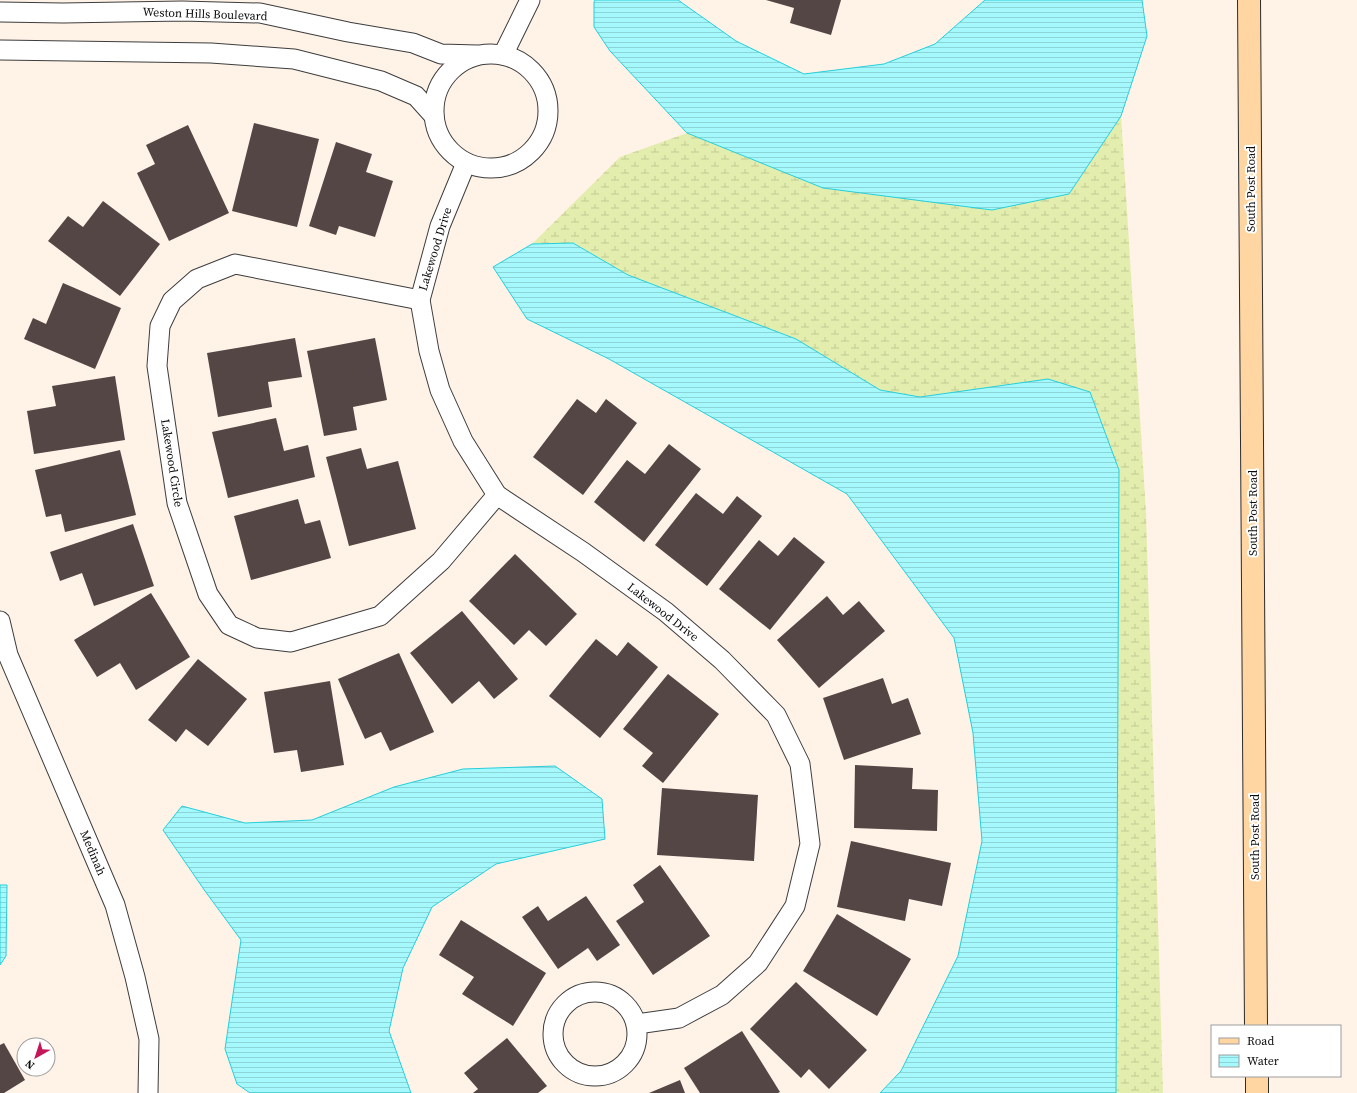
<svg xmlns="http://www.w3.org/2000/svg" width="1357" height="1093" font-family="'Source Serif 4',serif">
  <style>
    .wetland { fill: url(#wetland-marsh) }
    .water { fill: url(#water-rules); stroke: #25cfdb }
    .building { fill: #534645 }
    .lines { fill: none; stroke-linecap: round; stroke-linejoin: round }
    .street-casing { stroke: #3d3d3d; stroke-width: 21 }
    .secondary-casing { stroke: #2c2c2c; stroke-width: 24 }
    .street { stroke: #fff; stroke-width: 19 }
    .secondary { stroke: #ffd6a2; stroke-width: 22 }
    .labels { text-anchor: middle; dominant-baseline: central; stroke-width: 4; stroke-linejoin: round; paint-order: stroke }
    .street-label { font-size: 12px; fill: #0a0a0a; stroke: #fff }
  </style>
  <defs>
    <pattern id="wetland-marsh" width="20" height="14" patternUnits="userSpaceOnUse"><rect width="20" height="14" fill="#e3edad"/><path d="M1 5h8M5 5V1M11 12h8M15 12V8" fill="none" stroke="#c1ca94"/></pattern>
    <pattern id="water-rules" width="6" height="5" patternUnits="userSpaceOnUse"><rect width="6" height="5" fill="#a5f9fd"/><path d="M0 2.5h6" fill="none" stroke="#8dd4d8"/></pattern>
  </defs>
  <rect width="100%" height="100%" fill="#fff2e7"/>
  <path class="wetland" d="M1121,116L1146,513L1163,1093H1116L1119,470L1090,392L976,390L920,397L880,390L796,339L628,275L574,243L532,244L620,157L687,133L823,188L1069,194Z"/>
  <g class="water">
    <path d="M595,0H678L736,41L804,74L884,64L935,44L985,0H1142L1147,36L1121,116L1069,194L992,210L823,188L687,133L610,51L594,27V2Z"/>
    <path d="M573,243L628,275L796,339L880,390L920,397L1048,379L1090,392L1119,470L1116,1093H880L901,1071L958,956L982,841L973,733L954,638L847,494L609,359L527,319L493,267L532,244Z"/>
    <path d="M555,766L602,799L605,839L496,864L432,907L403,968L389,1031L411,1093H250L237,1084L225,1049L241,940L205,891L163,830L182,806L245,823L312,820L394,787L463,769Z"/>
    <path d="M0,885H7L6,956L0,965Z"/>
  </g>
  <g class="building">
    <path d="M766,0H841L831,35L790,23L794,8Z"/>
    <path d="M254,123L319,139L297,227L232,211Z"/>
    <path d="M188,125L229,213L169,241L137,173L155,164L146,145Z"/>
    <path d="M336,142L372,154L366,172L393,181L375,237L339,226L336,235L309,226Z"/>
    <path d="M103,201L160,244L120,296L48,241L68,216L83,227Z"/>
    <path d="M63,283L121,308L95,369L24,339L33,318L46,324Z"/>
    <path d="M295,338L302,377L268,382L272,407L218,417L207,353Z"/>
    <path d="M375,338L387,400L353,407L357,430L324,436L307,351Z"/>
    <path d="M115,376L125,440L34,454L27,411L56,406L52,386Z"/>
    <path d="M577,399L596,413L606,399L637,423L583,495L533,457Z"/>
    <path d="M276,418L284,451L308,445L315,477L228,498L212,432Z"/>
    <path d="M669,444L701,469L644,542L594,502L627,460L645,474Z"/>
    <path d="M361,448L367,469L398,461L416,529L349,546L326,457Z"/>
    <path d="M120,450L136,515L65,532L61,514L46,517L35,470Z"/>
    <path d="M696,493L723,514L737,496L762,516L707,586L655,545Z"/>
    <path d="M298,499L305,524L320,520L331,558L251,580L234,516Z"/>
    <path d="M133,524L154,586L94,606L82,573L60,581L50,552Z"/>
    <path d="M794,537L825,562L770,630L719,589L759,540L778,556Z"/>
    <path d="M515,554L577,614L546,646L529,630L514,645L469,601Z"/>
    <path d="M151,593L190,657L136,690L120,663L97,677L74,640Z"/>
    <path d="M827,596L843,615L859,601L885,631L819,688L777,640Z"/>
    <path d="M462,611L518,679L494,699L479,681L452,704L410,653Z"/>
    <path d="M596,639L617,656L628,642L658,667L600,738L549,696Z"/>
    <path d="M399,653L434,732L390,751L381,732L365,739L338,679Z"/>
    <path d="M198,659L247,699L208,746L186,729L176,742L148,720Z"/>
    <path d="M668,674L719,714L663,783L642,766L653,753L623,729Z"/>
    <path d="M883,678L892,704L908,698L921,734L844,760L823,698Z"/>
    <path d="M330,681L344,765L301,772L297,750L274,753L264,692Z"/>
    <path d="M855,765L913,768L912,789L938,790L937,831L854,828Z"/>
    <path d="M662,788L758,795L754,861L657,855Z"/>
    <path d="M851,841L951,863L942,906L909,899L905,921L837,907Z"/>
    <path d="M660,865L710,936L653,975L616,921L644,902L633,885Z"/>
    <path d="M586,896L620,945L597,961L588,948L558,969L522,917L538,906L548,921Z"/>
    <path d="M837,914L911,959L877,1016L803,971Z"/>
    <path d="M461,920L546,973L513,1026L462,994L474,977L439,955Z"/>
    <path d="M796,982L867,1050L829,1089L809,1069L801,1078L750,1029Z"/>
    <path d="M742,1031L780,1092L778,1093H700L684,1068Z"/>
    <path d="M507,1038L547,1086L538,1093H473L478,1089L464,1073Z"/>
    <path d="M4,1043L25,1080L4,1093H0V1045Z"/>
    <path d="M680,1080L685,1093H649Z"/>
  </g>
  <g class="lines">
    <g class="street-casing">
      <g id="street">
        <path d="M0,12L63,13L182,11L260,13L348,32L413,43L441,54L477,55"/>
        <path d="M0,50L211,53L294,59L381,81L416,96L434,116"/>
        <circle cx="491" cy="111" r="57"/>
        <path d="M503,55L530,0"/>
        <path d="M466,163L440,226L420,300L429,351L440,390L463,441L497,495L583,552L666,612L722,660L776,715L800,764L810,844L795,906L758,963L722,995L679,1018L637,1024"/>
        <path d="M420,300L235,264L197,279L172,301L160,326L157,366L177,503L208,594L229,625L257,638L291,642L380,616L441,561L497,495"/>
        <path d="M0,621L8,655L115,905L135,977L149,1039L148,1093"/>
        <circle cx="595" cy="1034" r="42"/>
      </g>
    </g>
    <g class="secondary-casing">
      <g id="secondary">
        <path d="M1249,0L1256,1026"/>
        <path d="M1257,1076V1093"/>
      </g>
    </g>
    <use href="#street" class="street"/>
    <use href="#secondary" class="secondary"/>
  </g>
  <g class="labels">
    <g class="street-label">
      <text transform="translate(205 14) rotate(2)">Weston Hills Boulevard</text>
      <text transform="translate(1251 189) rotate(-90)">South Post Road</text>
      <text transform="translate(435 249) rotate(-73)">Lakewood Drive</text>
      <text transform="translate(172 463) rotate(81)">Lakewood Circle</text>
      <text transform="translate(1253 513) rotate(-90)">South Post Road</text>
      <text transform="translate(663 612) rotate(38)">Lakewood Drive</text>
      <text transform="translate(1255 837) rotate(-90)">South Post Road</text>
      <text transform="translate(93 853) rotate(67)">Medinah</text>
    </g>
  </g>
  <rect x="1211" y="1025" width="130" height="52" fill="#ffffff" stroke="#9d9d9d"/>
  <rect x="1219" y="1038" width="20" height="6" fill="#ffd6a2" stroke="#9d9d9d"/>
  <text x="1247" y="1045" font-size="12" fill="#0a0a0a">Road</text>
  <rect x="1219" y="1055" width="20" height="12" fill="url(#water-rules)" stroke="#9d9d9d"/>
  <text x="1247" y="1065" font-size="12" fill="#0a0a0a">Water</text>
  <g transform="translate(36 1057) rotate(219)"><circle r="19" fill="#ffffff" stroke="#9d9d9d"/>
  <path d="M0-3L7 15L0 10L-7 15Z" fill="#c61559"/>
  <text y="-6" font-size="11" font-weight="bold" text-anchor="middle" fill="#0a0a0a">N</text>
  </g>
</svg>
